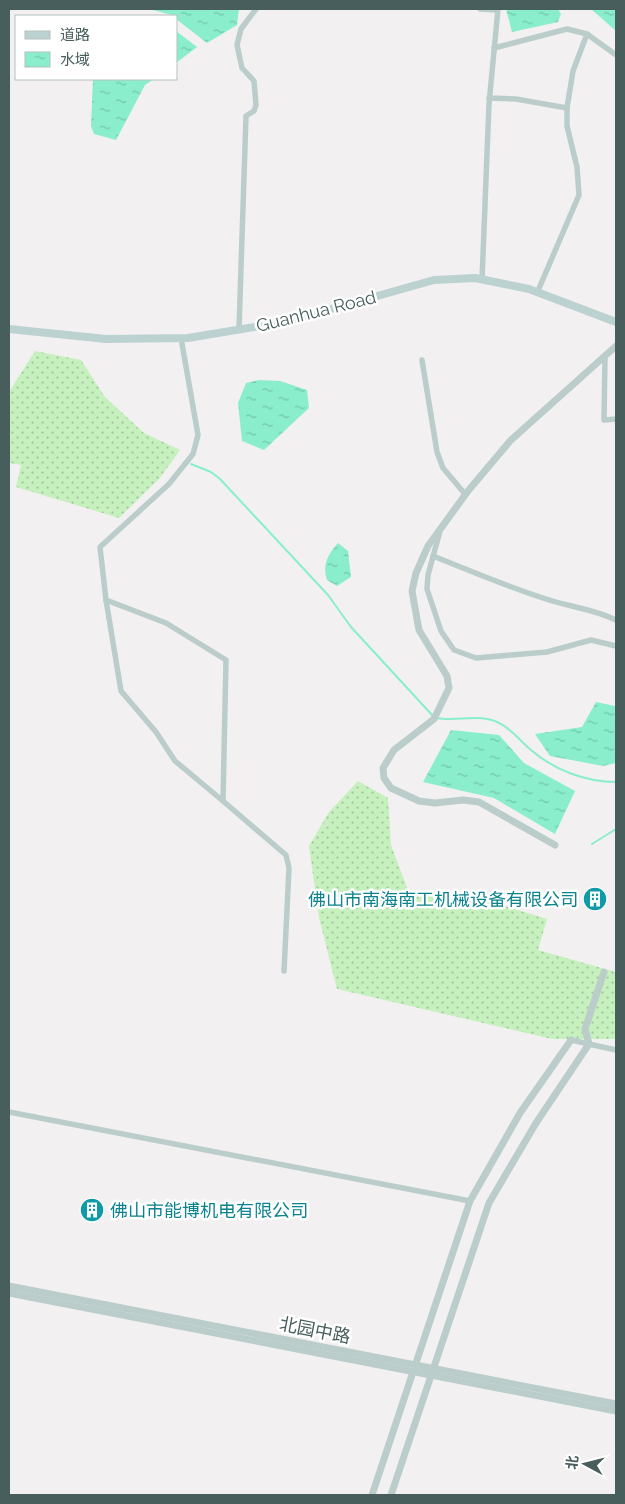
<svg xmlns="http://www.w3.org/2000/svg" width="625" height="1504" font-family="Raleway,'Noto Sans SC',sans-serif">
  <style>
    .grass { fill: url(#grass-dots) }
    .water { fill: url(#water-ripples) }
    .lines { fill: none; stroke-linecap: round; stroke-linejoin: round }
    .stream { stroke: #8aeecc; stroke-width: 2 }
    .minor { stroke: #bbcdcb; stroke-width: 5.5 }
    .tertiary { stroke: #bbcdcb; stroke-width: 7 }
    .secondary { stroke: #bbd2d1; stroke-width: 8 }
    .labels { text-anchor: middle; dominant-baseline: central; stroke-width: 5; stroke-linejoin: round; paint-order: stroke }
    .street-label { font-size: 18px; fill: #475e5c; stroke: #fff }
    .culture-label { font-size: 18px; fill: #0d838f; stroke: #fff; text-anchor: end }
  </style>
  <defs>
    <pattern id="grass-dots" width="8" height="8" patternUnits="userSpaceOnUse" patternTransform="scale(1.25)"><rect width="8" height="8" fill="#c6f0be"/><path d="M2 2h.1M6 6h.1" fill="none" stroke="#a3c69e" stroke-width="1.8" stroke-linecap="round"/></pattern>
    <pattern id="water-ripples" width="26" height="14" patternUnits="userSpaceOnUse" patternTransform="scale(1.25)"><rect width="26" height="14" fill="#8aeecc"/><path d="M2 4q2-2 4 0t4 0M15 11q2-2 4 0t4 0" fill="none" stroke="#73c4a9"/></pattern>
  </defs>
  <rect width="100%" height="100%" fill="#f2f0f1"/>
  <g class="grass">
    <path d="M35,351L81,360L105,397L144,433L180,450L159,479L119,518L16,487L21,465L9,463V392Z"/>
    <path d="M358,781L388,798L391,845L409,893L469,895L547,919L538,950L616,972V1039H552L337,989L319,918L309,846L329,812Z"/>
  </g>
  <g class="water">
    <path d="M149,9H239L237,25L207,43L176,19V16Z"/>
    <path d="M506,9H558L561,14L558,22L512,32Z"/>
    <path d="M591,9H616V31Z"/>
    <path d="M176,31L197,47L176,63Z"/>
    <path d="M93,79H154L145,85L116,140L94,134L91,126Z"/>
    <path d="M259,380L280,381L307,390L309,408L264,450L242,441L238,403L246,383Z"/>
    <path d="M338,543L348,551L351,577L337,586L327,580C322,565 328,554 338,543Z"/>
    <path d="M596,702L615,706L616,763L603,766L550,756L535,734L582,727Z"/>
    <path d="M451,730L499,735L524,763L575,791L555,834L494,798L423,782Z"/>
  </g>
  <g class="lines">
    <g class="stream">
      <path d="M191,464L211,472L220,479L328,595L351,627L433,716"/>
      <path d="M437,718C457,722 480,713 499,723C512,729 520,741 531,750C554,770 586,782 616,782"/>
      <path d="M592,844L616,829"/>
    </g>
    <g class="minor">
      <path d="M480,9L497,10"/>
      <path d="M494,48L567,29L587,34L616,55"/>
      <path d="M489,98L516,99L567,108"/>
      <path d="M482,280L489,104L498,9"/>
      <path d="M537,293L579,195L577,167L567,126V108L573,71L587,34"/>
      <path d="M239,329L246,116L254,111L256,105L254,81L242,68L237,45L241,29L256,9"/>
      <path d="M181,338L198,435L193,454L169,484L100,547L106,600L166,623L226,660L223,801L286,855L289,868L284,971"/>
      <path d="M605,356L604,420L616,419"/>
      <path d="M422,360L437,452L443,468L465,494"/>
      <path d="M440,531L428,575L427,589L441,631L454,650L476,658L547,652L591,640L616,646"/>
      <path d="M433,556C471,571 508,587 546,599C570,607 594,609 616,620"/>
      <path d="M106,600L121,691L156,732L175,761L223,801"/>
      <path d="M571,1040L616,1050"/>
      <path d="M9,1112L470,1201"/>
    </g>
    <g class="tertiary">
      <path d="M555,845L479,802L463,800L435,803L419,801L391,788L384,778L383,768L394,750L434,719L449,688L447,676L419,630L412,591L416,573L428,546L468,491L510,441L616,346"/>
      <path d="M9,1286L616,1404"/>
      <path d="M9,1293L616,1411"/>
      <path d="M372,1495L470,1201L520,1113L571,1040"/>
      <path d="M391,1495L489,1203L536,1123L589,1044L585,1029L604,972"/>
    </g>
    <path class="secondary" d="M9,329L106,339L188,338L285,322L434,280L475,278L529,289L616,322"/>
  </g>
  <defs>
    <g id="building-disc" transform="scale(1.25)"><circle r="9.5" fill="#0f9aa8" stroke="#fff"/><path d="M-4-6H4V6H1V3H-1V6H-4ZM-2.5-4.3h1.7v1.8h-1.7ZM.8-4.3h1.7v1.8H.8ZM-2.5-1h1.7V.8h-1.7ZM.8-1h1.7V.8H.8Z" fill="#fff"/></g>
  </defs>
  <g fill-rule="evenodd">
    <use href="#building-disc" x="595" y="899"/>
    <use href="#building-disc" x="92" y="1210"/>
  </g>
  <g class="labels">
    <g class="street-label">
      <text transform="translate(316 311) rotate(-14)">Guanhua Road</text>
      <text transform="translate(315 1330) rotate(11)">北园中路</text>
    </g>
    <g class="culture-label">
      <text x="578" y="899">佛山市南海南工机械设备有限公司</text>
      <text x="110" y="1210" text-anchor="start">佛山市能博机电有限公司</text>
    </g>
  </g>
  <rect width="625" height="1504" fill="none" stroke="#475e5c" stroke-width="20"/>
  <rect x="15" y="15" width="162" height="65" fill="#ffffff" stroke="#b5bfbe"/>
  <rect x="25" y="31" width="25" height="8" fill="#bbd2d1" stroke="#b5bfbe"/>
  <text x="60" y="40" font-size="15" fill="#475e5c">道路</text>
  <rect x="25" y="52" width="25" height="15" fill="url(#water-ripples)" stroke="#b5bfbe"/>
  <text x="60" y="65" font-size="15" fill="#475e5c">水域</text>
  <g transform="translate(585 1464) rotate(277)" stroke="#ffffff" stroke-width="4" paint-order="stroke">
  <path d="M0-4L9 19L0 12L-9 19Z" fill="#475e5c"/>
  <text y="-8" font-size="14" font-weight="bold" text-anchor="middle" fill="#475e5c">北</text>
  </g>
</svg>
